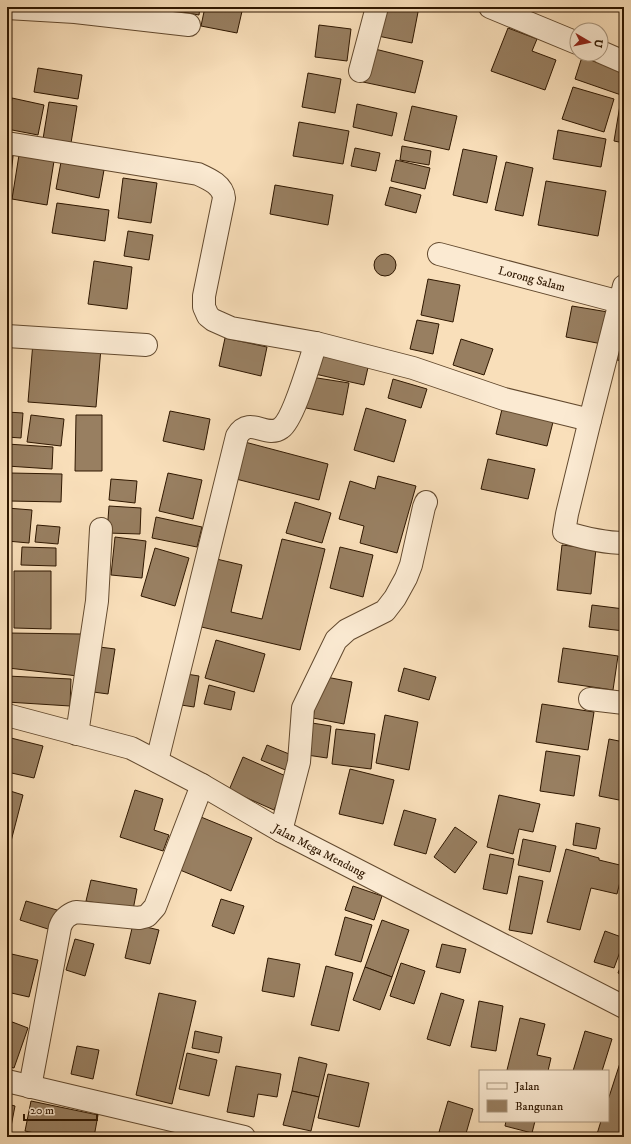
<svg xmlns="http://www.w3.org/2000/svg" width="631" height="1144" font-family="'IM FELL DW Pica',serif">
  <style>
    .building { fill: #987f61; stroke: #2f1700 }
    .lines { fill: none; stroke-linecap: round; stroke-linejoin: round }
    .minor-casing { stroke: #62492e; stroke-width: 24 }
    .minor { stroke: #fbead2; stroke-width: 22 }
    .labels { text-anchor: middle; dominant-baseline: central; stroke-width: 3; stroke-linejoin: round; paint-order: stroke }
    .street-label { font-size: 12px; fill: #2f1700; stroke: #fbead2 }
  </style>
  <rect width="100%" height="100%" fill="#f9dfba"/>
  <filter id="stains"><feTurbulence type="fractalNoise" baseFrequency=".005" numOctaves="4"/><feColorMatrix values="0 0 0 0 .2 0 0 0 0 .09 0 0 0 0 .02 0 0 0 .5 -.17"/></filter>
  <radialGradient id="worn" r=".72"><stop offset=".6" stop-color="#630" stop-opacity="0"/><stop offset="1" stop-color="#630" stop-opacity=".3"/></radialGradient>
  <g class="building">
    <path d="M161,7H200L199,15L160,8Z"/>
    <path d="M205,7H243L237,33L201,26Z"/>
    <path d="M384,7H419L412,43L378,36Z"/>
    <path d="M319,25L351,29L347,61L315,57Z"/>
    <path d="M508,28L537,39L532,51L556,60L545,90L491,71Z"/>
    <path d="M371,48L423,61L415,93L363,82Z"/>
    <path d="M582,57L624,72V96L575,79Z"/>
    <path d="M38,68L82,75L78,99L34,92Z"/>
    <path d="M308,73L341,79L335,113L302,107Z"/>
    <path d="M573,87L614,99L604,132L562,119Z"/>
    <path d="M12,98L44,105L38,135L7,129Z"/>
    <path d="M49,102L77,106L71,143L43,139Z"/>
    <path d="M357,104L397,113L392,136L353,127Z"/>
    <path d="M620,105H624V143L614,141Z"/>
    <path d="M412,106L457,116L449,150L404,140Z"/>
    <path d="M299,122L349,131L343,164L293,156Z"/>
    <path d="M558,130L606,139L601,167L553,159Z"/>
    <path d="M402,146L431,151L429,165L400,160Z"/>
    <path d="M355,148L380,153L376,171L351,166Z"/>
    <path d="M463,149L497,156L487,203L453,195Z"/>
    <path d="M7,155L13,156L9,195H7Z"/>
    <path d="M19,155L54,161L47,205L12,199Z"/>
    <path d="M396,160L430,168L425,189L391,181Z"/>
    <path d="M61,162L104,170L99,198L56,189Z"/>
    <path d="M506,162L533,168L523,216L495,210Z"/>
    <path d="M123,178L157,183L151,223L118,218Z"/>
    <path d="M546,181L606,191L598,236L538,225Z"/>
    <path d="M275,185L333,195L328,225L270,214Z"/>
    <path d="M390,187L421,195L416,213L385,205Z"/>
    <path d="M57,203L109,210L105,241L52,233Z"/>
    <path d="M128,231L153,235L149,260L124,256Z"/>
    <circle cx="385" cy="265" r="11"/>
    <path d="M94,261L132,267L127,309L88,304Z"/>
    <path d="M428,279L460,285L453,322L421,315Z"/>
    <path d="M572,306L608,312L602,344L566,337Z"/>
    <path d="M624,314V361L610,359Z"/>
    <path d="M417,320L439,324L433,354L410,349Z"/>
    <path d="M225,338L267,347L261,376L219,366Z"/>
    <path d="M461,339L493,349L484,375L453,365Z"/>
    <path d="M33,342L101,348L96,407L28,402Z"/>
    <path d="M320,352L369,363L364,385L315,374Z"/>
    <path d="M311,377L349,383L343,415L306,408Z"/>
    <path d="M393,379L427,389L421,408L388,398Z"/>
    <path d="M503,405L554,418L547,446L496,434Z"/>
    <path d="M366,408L406,420L394,462L354,450Z"/>
    <path d="M170,411L210,419L204,450L163,441Z"/>
    <path d="M7,412L23,413L21,438L7,437Z"/>
    <path d="M31,415L64,419L61,446L27,442Z"/>
    <path d="M76,415H102V471H75Z"/>
    <path d="M241,441L328,464L319,500L232,478Z"/>
    <path d="M7,444L53,447L52,469L7,466Z"/>
    <path d="M488,459L535,469L528,499L481,489Z"/>
    <path d="M10,473L62,474L61,502L9,501Z"/>
    <path d="M168,473L202,480L193,519L159,511Z"/>
    <path d="M378,476L416,486L397,553L360,543L364,526L339,519L350,481L375,489Z"/>
    <path d="M111,479L137,481L135,503L109,500Z"/>
    <path d="M295,502L331,513L322,543L286,533Z"/>
    <path d="M109,506L141,508L140,534L107,533Z"/>
    <path d="M7,508L32,510L29,543L7,541Z"/>
    <path d="M156,517L202,527L197,547L152,538Z"/>
    <path d="M37,525L60,527L58,544L35,542Z"/>
    <path d="M115,537L146,541L142,578L111,575Z"/>
    <path d="M282,539L325,549L300,650L193,625L208,557L242,565L231,612L262,619Z"/>
    <path d="M562,545L596,549L591,594L557,590Z"/>
    <path d="M22,547L56,548V566L21,565Z"/>
    <path d="M340,547L373,555L363,597L330,588Z"/>
    <path d="M155,548L189,558L175,606L141,596Z"/>
    <path d="M14,571H51V629L14,628Z"/>
    <path d="M592,605L624,609V631L589,627Z"/>
    <path d="M8,633L81,634L78,676L8,668Z"/>
    <path d="M216,640L265,654L254,692L205,678Z"/>
    <path d="M92,646L115,649L108,694L86,691Z"/>
    <path d="M563,648L618,656L613,690L558,682Z"/>
    <path d="M404,668L436,677L429,700L398,691Z"/>
    <path d="M180,673L199,676L194,707L175,704Z"/>
    <path d="M7,676L71,679L70,706L7,702Z"/>
    <path d="M321,676L352,682L344,724L313,718Z"/>
    <path d="M209,685L235,692L231,710L204,704Z"/>
    <path d="M542,704L594,712L588,750L536,742Z"/>
    <path d="M385,715L418,722L409,770L376,763Z"/>
    <path d="M312,723L331,726L327,758L307,755Z"/>
    <path d="M336,729L375,734L371,769L332,764Z"/>
    <path d="M7,737L43,746L34,778L7,772Z"/>
    <path d="M609,739L624,742V801L599,796Z"/>
    <path d="M267,745L294,756L288,771L261,760Z"/>
    <path d="M546,751L580,756L574,796L540,791Z"/>
    <path d="M243,757L288,777L274,810L229,790Z"/>
    <path d="M350,769L394,780L383,824L339,814Z"/>
    <path d="M7,790L23,795L9,849H7Z"/>
    <path d="M135,790L163,799L154,830L169,835L163,851L120,837Z"/>
    <path d="M499,795L540,804L533,832L519,829L513,854L487,847Z"/>
    <path d="M404,810L436,819L426,854L394,845Z"/>
    <path d="M201,817L252,838L231,891L180,870Z"/>
    <path d="M576,823L600,828L596,849L573,845Z"/>
    <path d="M455,827L477,842L455,873L434,857Z"/>
    <path d="M523,839L556,846L550,872L518,865Z"/>
    <path d="M566,849L599,858V860L624,866L617,894L591,888L580,930L547,922Z"/>
    <path d="M490,854L514,859L507,894L483,889Z"/>
    <path d="M519,876L543,881L532,934L509,930Z"/>
    <path d="M91,880L137,889L133,910L86,901Z"/>
    <path d="M353,886L382,896L374,920L345,910Z"/>
    <path d="M221,899L244,906L234,934L212,926Z"/>
    <path d="M26,901L57,910L51,930L20,920Z"/>
    <path d="M345,917L372,925L361,962L335,955Z"/>
    <path d="M382,920L409,930L392,977L365,967Z"/>
    <path d="M133,924L159,930L150,964L125,958Z"/>
    <path d="M605,931L624,938V941L614,968L594,962Z"/>
    <path d="M75,939L94,944L85,976L66,970Z"/>
    <path d="M442,944L466,949L460,973L436,967Z"/>
    <path d="M7,953L38,960L29,997L7,992Z"/>
    <path d="M624,957V976L618,973Z"/>
    <path d="M268,958L300,964L294,997L262,991Z"/>
    <path d="M401,963L425,971L414,1004L390,996Z"/>
    <path d="M326,966L353,973L339,1031L311,1025Z"/>
    <path d="M365,967L392,977L380,1010L353,1000Z"/>
    <path d="M159,993L196,1001L172,1104L136,1095Z"/>
    <path d="M441,993L464,1000L450,1046L427,1039Z"/>
    <path d="M479,1001L503,1006L496,1051L471,1047Z"/>
    <path d="M520,1018L545,1024L537,1055L551,1058L548,1071H511L507,1070Z"/>
    <path d="M7,1020L28,1028L14,1068L7,1066Z"/>
    <path d="M195,1031L222,1037L219,1053L192,1048Z"/>
    <path d="M585,1031L612,1039L602,1071H573Z"/>
    <path d="M77,1046L99,1050L93,1079L71,1074Z"/>
    <path d="M187,1053L217,1060L209,1096L179,1089Z"/>
    <path d="M299,1057L327,1064L319,1097L292,1091Z"/>
    <path d="M620,1063L624,1065V1137H608L597,1134L601,1121H608V1100Z"/>
    <path d="M236,1066L281,1074L277,1097L258,1094L254,1117L227,1112Z"/>
    <path d="M328,1074L369,1083L359,1127L318,1118Z"/>
    <path d="M292,1091L319,1097L311,1131L283,1125Z"/>
    <path d="M31,1101L98,1115L94,1137H53L25,1131Z"/>
    <path d="M448,1101L473,1109L465,1137H456L439,1132Z"/>
    <path d="M7,1104L15,1106L9,1137H7Z"/>
    <path d="M506,1121H535L532,1133L505,1126Z"/>
    <path d="M439,1132L456,1137H437Z"/>
  </g>
  <g class="lines">
    <g class="minor-casing">
      <g id="minor">
        <path d="M490,7L577,43"/>
        <path d="M7,8L75,12L189,25"/>
        <path d="M601,52L624,62"/>
        <path d="M360,71L377,7"/>
        <path d="M7,143L198,174C209,179 223,185 224,198L204,296V307L208,316L213,320L231,328L316,343L413,368L504,399L590,420"/>
        <path id="s1" d="M439,254L624,303"/>
        <path d="M624,286L590,420L567,514L564,532C584,538 603,543 624,543"/>
        <path d="M7,336L146,345"/>
        <path d="M590,699L624,703"/>
        <path id="s2" d="M7,715L131,748L202,785L281,831L624,1007"/>
        <path d="M77,734L97,601L101,529"/>
        <path d="M157,761L237,436C250,415 266,439 281,428C294,419 310,360 316,343"/>
        <path d="M281,831L299,762L303,708L336,640L347,630L385,611L395,598L406,578L411,565L424,507L426,502"/>
        <path d="M7,1081L244,1137"/>
        <path d="M30,1087L60,927C63,919 67,915 76,912L139,918L147,916L155,907L202,785"/>
      </g>
    </g>
    <use href="#minor" class="minor"/>
  </g>
  <g class="labels">
    <g class="street-label">
      <text stroke="none"><textPath href="#s1" startOffset="96">Lorong Salam</textPath></text>
      <text stroke="none"><textPath href="#s2" startOffset="343">Jalan Mega Mendung</textPath></text>
    </g>
  </g>
  <rect width="631" height="1144" fill="none" stroke="#f9dfba" stroke-width="24"/>
  <rect x="8" y="8" width="615" height="1128" fill="none" stroke="#2f1700" stroke-width="2"/>
  <rect x="12" y="12" width="607" height="1120" fill="none" stroke="#2f1700"/>
  <rect x="479" y="1070" width="130" height="52" fill="#fbead2" stroke="#a9967e"/>
  <rect x="487" y="1083" width="20" height="6" fill="#fbead2" stroke="#a9967e"/>
  <text x="515" y="1090" font-size="12" fill="#2f1700">Jalan</text>
  <rect x="487" y="1100" width="20" height="12" fill="#987f61" stroke="#a9967e"/>
  <text x="515" y="1110" font-size="12" fill="#2f1700">Bangunan</text>
  <g transform="translate(589 42) rotate(99)"><circle r="19" fill="#fbead2" stroke="#a9967e"/>
  <path d="M0-3L7 15L0 10L-7 15Z" fill="#8f2418"/>
  <text y="-6" font-size="11" font-weight="bold" text-anchor="middle" fill="#2f1700">U</text>
  </g>
  <path d="M24 1114v6h73v-6" fill="none" stroke="#2f1700" stroke-width="2"/>
  <text x="30" y="1114" font-size="12" fill="#2f1700" stroke="#fbead2" stroke-width="3" paint-order="stroke">20 m</text>
  <rect width="100%" height="100%" filter="url(#stains)"/>
  <rect width="100%" height="100%" fill="url(#worn)"/>
</svg>
